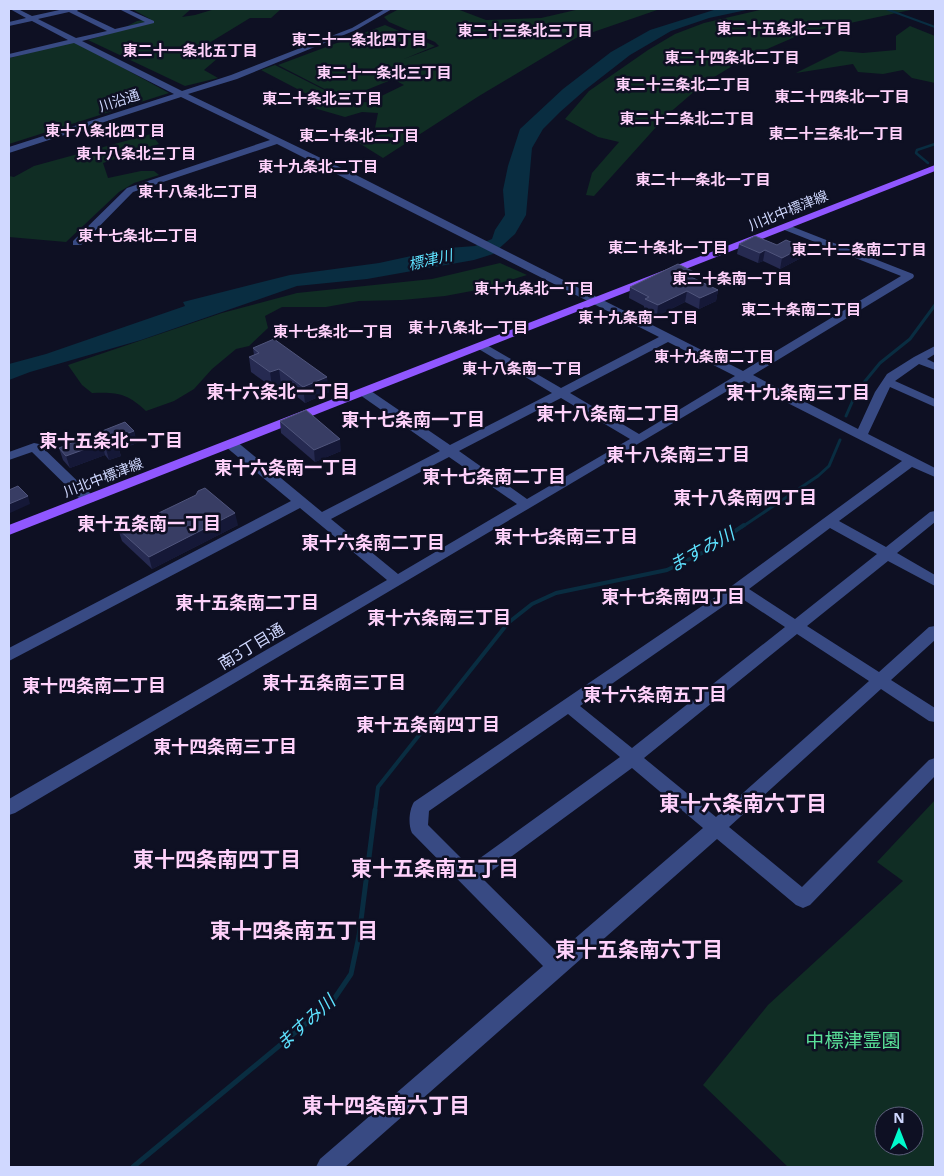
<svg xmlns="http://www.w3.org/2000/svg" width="944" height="1176" font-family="'Open Sans','Noto Sans JP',sans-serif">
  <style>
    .green { fill: #102d24; fill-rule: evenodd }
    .water { fill: #092d41 }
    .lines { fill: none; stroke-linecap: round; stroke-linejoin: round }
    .stream-far4 { stroke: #092d41; stroke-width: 2 }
    .stream-far3 { stroke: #092d41; stroke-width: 2.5 }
    .stream-far2 { stroke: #092d41; stroke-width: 3 }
    .stream-far1 { stroke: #092d41; stroke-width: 4 }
    .stream { stroke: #092d41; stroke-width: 5 }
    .minor { fill: #384a83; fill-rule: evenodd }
    .major { fill: #9057ff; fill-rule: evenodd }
    .wall { fill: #262a51 }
    .shaded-wall { fill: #151837 }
    .building { fill: #383d64; stroke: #50557c }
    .labels { text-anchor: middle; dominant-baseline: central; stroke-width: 5; stroke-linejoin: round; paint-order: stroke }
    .far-street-label { font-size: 14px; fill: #d0d8ff; stroke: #0e1023 }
    .far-neighbourhood-label { font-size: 15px; font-weight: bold; fill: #ffd2fb; stroke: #0e1023 }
    .far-water-label { font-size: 15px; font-style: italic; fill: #5ee2ff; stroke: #0e1023 }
    .street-label { font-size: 16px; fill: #d0d8ff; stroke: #0e1023 }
    .neighbourhood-label { font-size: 18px; font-weight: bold; fill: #ffd2fb; stroke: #0e1023 }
    .water-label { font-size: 18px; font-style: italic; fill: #5ee2ff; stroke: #0e1023 }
    .near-park-label { font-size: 19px; fill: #5ae199; stroke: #0e1023 }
    .near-neighbourhood-label { font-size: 21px; font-weight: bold; fill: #ffd2fb; stroke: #0e1023 }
  </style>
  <rect width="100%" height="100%" fill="#0e1023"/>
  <g class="green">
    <path d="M132,9H191L182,17L195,15L215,9H281L271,18H250L209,43L225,52L204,70L218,78L185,86L88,40L118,31L137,21L150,19Z"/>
    <path d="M399,9H457L486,20L541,18L580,9H660L576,38L479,96L383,158L359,143L381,134L375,128L378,113L362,112L345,117L314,108L326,104L261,70L275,65L350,103L369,102L404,85L389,77L384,66V77L391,80L344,99L278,65L385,25L435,46L404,59L439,46L435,42L389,22L384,17Z"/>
    <path d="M764,9H915L804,33L742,60L703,84L667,115L594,196L586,195L592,173L619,142L598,137L565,119L589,91L648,50L675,34L704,23Z"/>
    <path d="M910,26L935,36V83L912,78L903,70L883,74L858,72L853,64L796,73L840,51L863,53L896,50V36Z"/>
    <path d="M74,41L169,93L9,144L10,58Z"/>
    <path d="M151,134L159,144L103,163L108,178L141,171H154L159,175L134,183L119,192L66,242L9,237V176L14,177L34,166Z"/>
    <path d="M500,263L527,275L477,290L445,296L402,300L359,301L326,307H282L265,316L268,328L249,346L236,349L212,369L194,389L174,401L146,411C127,393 117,392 92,393L82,385L68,365L222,313L297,293L432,279Z"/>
    <path d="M935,800V1167H788L703,1085L768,1005L903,881L877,862ZM884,1116H914V1146H884Z"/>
  </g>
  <path class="water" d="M717,9H751L709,18L671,31L630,55L585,90L560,112L543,129L532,148L526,215L515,234L493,254L474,260L367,279L297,286L141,340L30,372L9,380V364L46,354L185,306L183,302L290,275L379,263L448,248L475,246L492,239L495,230L505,215L503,190L508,166L520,129L563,89L611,52L650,30Z"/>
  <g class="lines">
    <path class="stream-far4" d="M886,9L935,27"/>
    <path class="stream-far3" d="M928,163L916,153L917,150L935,144"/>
    <g class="stream-far2">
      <path d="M846,416L857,391L880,363L910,339L935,305"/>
      <path d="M742,527L818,476L829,466L840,440"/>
    </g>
    <path class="stream-far1" d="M375,811L378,787L508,623L532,604L556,593L667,570L704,552L744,525"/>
    <path class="stream" d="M133,1167L332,1002L351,974L359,936L375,810"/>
    <g class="minor">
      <path d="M10,9H18L32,16L64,9H79L77,11L115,29L145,22L119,9H127L154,21V23L82,41L182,91L231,75L352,28L385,9H392L356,30L237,79L188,94L360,177L743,371L901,276L782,229V225H788L913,274L914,276L913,278L753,375L858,429L875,392L887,374L914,357L935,346V354L927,359L935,363V370L919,364L895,381L935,399V407L890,387L868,434L935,468V477L912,467L839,521L886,547L930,512L935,511V522L897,553L935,575V586L888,561L807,626L879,672L929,627L935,626V640L891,680L935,708V722L929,721L881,689L729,827L802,887L929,760L935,758V776L810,905L803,908L796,905L717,839L345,1167H316L320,1159L543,966L412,833C408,825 409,810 414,802L733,585L902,461L744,381L15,813L9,815V799L387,580L300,508L9,661V648L291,501L226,447L225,444L226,441H236L322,512L440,451L360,395L358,392L360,389H368L450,445L552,393L477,348L475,346L477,344H485L561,388L659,337L277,144L133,192L81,245H73V241L127,188L270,140L181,97L9,153V147L174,94L74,43L9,58V54L68,40L32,21L9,26V22L26,18ZM69,12L107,31L76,38L38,19ZM668,342L735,376L639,434L570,393ZM561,398L630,439L527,499L459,451ZM449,457L517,504L398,574L331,519ZM830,528L877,554L795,619L749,589ZM738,596L785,627L632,748L580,706ZM797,634L869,681L716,817L644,758ZM568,714L620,757L469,866L428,825L429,811ZM632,768L703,828L558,953L482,878Z"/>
      <path d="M34,443L39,444L93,496L95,499L93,502H83L32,452L9,460V452Z"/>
    </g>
    <path class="major" d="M935,165V171L9,535V525Z"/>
  </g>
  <g class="wall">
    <path d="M739,244L777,245L803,247L801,258L780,269L763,261L758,263L737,254Z"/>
    <path d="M693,278L718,290L716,301L699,309L685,302L657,316L644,310V306L629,298L630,287Z"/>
    <path d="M253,348L329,392L305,403L281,384L272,387L251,372L249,357L254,355Z"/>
    <path d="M280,421L341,451L315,462L281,433Z"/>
    <path d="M134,431L137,443L119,450L121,456L109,460L105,455L70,468L63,460L59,448Z"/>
    <path d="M238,525L152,569L122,541L118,529Z"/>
  </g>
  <g class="shaded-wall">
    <path d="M803,247L801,258L780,269L782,258Z"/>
    <path d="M765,250L763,261L758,263L760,253Z"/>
    <path d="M694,272L693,283L687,275Z"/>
    <path d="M718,290L716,301L699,309L700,298Z"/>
    <path d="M687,291L685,302L657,316L658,305Z"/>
    <path d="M279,369L281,384L272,387L270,372Z"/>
    <path d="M327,377L329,392L305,403L303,387Z"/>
    <path d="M134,431L137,443L119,450L121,456L109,460L106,449L113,439Z"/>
    <path d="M340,439L341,451L315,462L314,450Z"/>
    <path d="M102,443L105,455L70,468L66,456Z"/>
    <path d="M28,496L30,504L10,513L9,504Z"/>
    <path d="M235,513L238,525L152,569L149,557Z"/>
  </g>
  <g class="building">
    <path d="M755,236L777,245L786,240L803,247L782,258L765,250L760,253L739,244Z"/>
    <path d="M678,264L694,272L687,275L718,290L700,298L687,291L658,305L645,299L649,297L630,287Z"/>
    <path d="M274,339L327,377L303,387L279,369L270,372L249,357L259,353L253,348Z"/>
    <path d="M306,410L340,439L314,450L280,421Z"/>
    <path d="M125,422L134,431L113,439L118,444L106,449L102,443L66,456L59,448Z"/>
    <path d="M18,486L28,496L9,504V490Z"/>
    <path d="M205,488L235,513L149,557L118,529L129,524H136L196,495L198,491Z"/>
  </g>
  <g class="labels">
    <g class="far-street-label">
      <text transform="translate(119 100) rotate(-18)">川沿通</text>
      <text transform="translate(788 210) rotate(-22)">川北中標津線</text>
      <text transform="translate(103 477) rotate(-21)">川北中標津線</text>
    </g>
    <g class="far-neighbourhood-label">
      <text x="784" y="28">東二十五条北二丁目</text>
      <text x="525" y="30">東二十三条北三丁目</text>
      <text x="359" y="39">東二十一条北四丁目</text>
      <text x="190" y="50">東二十一条北五丁目</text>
      <text x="732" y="57">東二十四条北二丁目</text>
      <text x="384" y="72">東二十一条北三丁目</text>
      <text x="683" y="84">東二十三条北二丁目</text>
      <text x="842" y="96">東二十四条北一丁目</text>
      <text x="322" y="98">東二十条北三丁目</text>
      <text x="687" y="118">東二十二条北二丁目</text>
      <text x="105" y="130">東十八条北四丁目</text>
      <text x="836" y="133">東二十三条北一丁目</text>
      <text x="359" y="135">東二十条北二丁目</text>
      <text x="136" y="153">東十八条北三丁目</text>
      <text x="318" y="166">東十九条北二丁目</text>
      <text x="703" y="179">東二十一条北一丁目</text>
      <text x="198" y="191">東十八条北二丁目</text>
      <text x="138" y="235">東十七条北二丁目</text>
      <text x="668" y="247">東二十条北一丁目</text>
      <text x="859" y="249">東二十二条南二丁目</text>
      <text x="732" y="278">東二十条南一丁目</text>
      <text x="534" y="288">東十九条北一丁目</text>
      <text x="801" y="309">東二十条南二丁目</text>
      <text x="638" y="317">東十九条南一丁目</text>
      <text x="468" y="327">東十八条北一丁目</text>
      <text x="333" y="331">東十七条北一丁目</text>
      <text x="714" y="356">東十九条南二丁目</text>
      <text x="522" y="368">東十八条南一丁目</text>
    </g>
    <g class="far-water-label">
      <text transform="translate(430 259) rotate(-13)">標津川</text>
    </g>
    <g class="street-label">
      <text transform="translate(251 646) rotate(-31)">南3丁目通</text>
    </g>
    <g class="neighbourhood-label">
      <text x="278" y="391">東十六条北一丁目</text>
      <text x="798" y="392">東十九条南三丁目</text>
      <text x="608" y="413">東十八条南二丁目</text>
      <text x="413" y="419">東十七条南一丁目</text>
      <text x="111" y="440">東十五条北一丁目</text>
      <text x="678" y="454">東十八条南三丁目</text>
      <text x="286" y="467">東十六条南一丁目</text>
      <text x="494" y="476">東十七条南二丁目</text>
      <text x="745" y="497">東十八条南四丁目</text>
      <text x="149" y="523">東十五条南一丁目</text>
      <text x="566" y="536">東十七条南三丁目</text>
      <text x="373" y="542">東十六条南二丁目</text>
      <text x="673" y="596">東十七条南四丁目</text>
      <text x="247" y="602">東十五条南二丁目</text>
      <text x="439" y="617">東十六条南三丁目</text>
      <text x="334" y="682">東十五条南三丁目</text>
      <text x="94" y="685">東十四条南二丁目</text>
      <text x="655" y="694">東十六条南五丁目</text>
      <text x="428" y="724">東十五条南四丁目</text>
      <text x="225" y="746">東十四条南三丁目</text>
    </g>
    <g class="water-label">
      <text transform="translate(701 549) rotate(-29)">ますみ川</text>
      <text transform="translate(305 1022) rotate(-42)">ますみ川</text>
    </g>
    <g class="near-park-label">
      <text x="853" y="1040">中標津霊園</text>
    </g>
    <g class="near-neighbourhood-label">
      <text x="743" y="803">東十六条南六丁目</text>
      <text x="217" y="859">東十四条南四丁目</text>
      <text x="435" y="868">東十五条南五丁目</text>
      <text x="294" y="930">東十四条南五丁目</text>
      <text x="639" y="949">東十五条南六丁目</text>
      <text x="386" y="1105">東十四条南六丁目</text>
    </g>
  </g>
  <rect width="944" height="1176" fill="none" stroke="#d0d8ff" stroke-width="20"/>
  <g transform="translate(899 1131)"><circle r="24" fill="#0e1023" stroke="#5c607b"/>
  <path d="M0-4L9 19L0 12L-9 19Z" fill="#00fbcc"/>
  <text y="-8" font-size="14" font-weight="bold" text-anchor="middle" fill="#d0d8ff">N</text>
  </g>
</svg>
